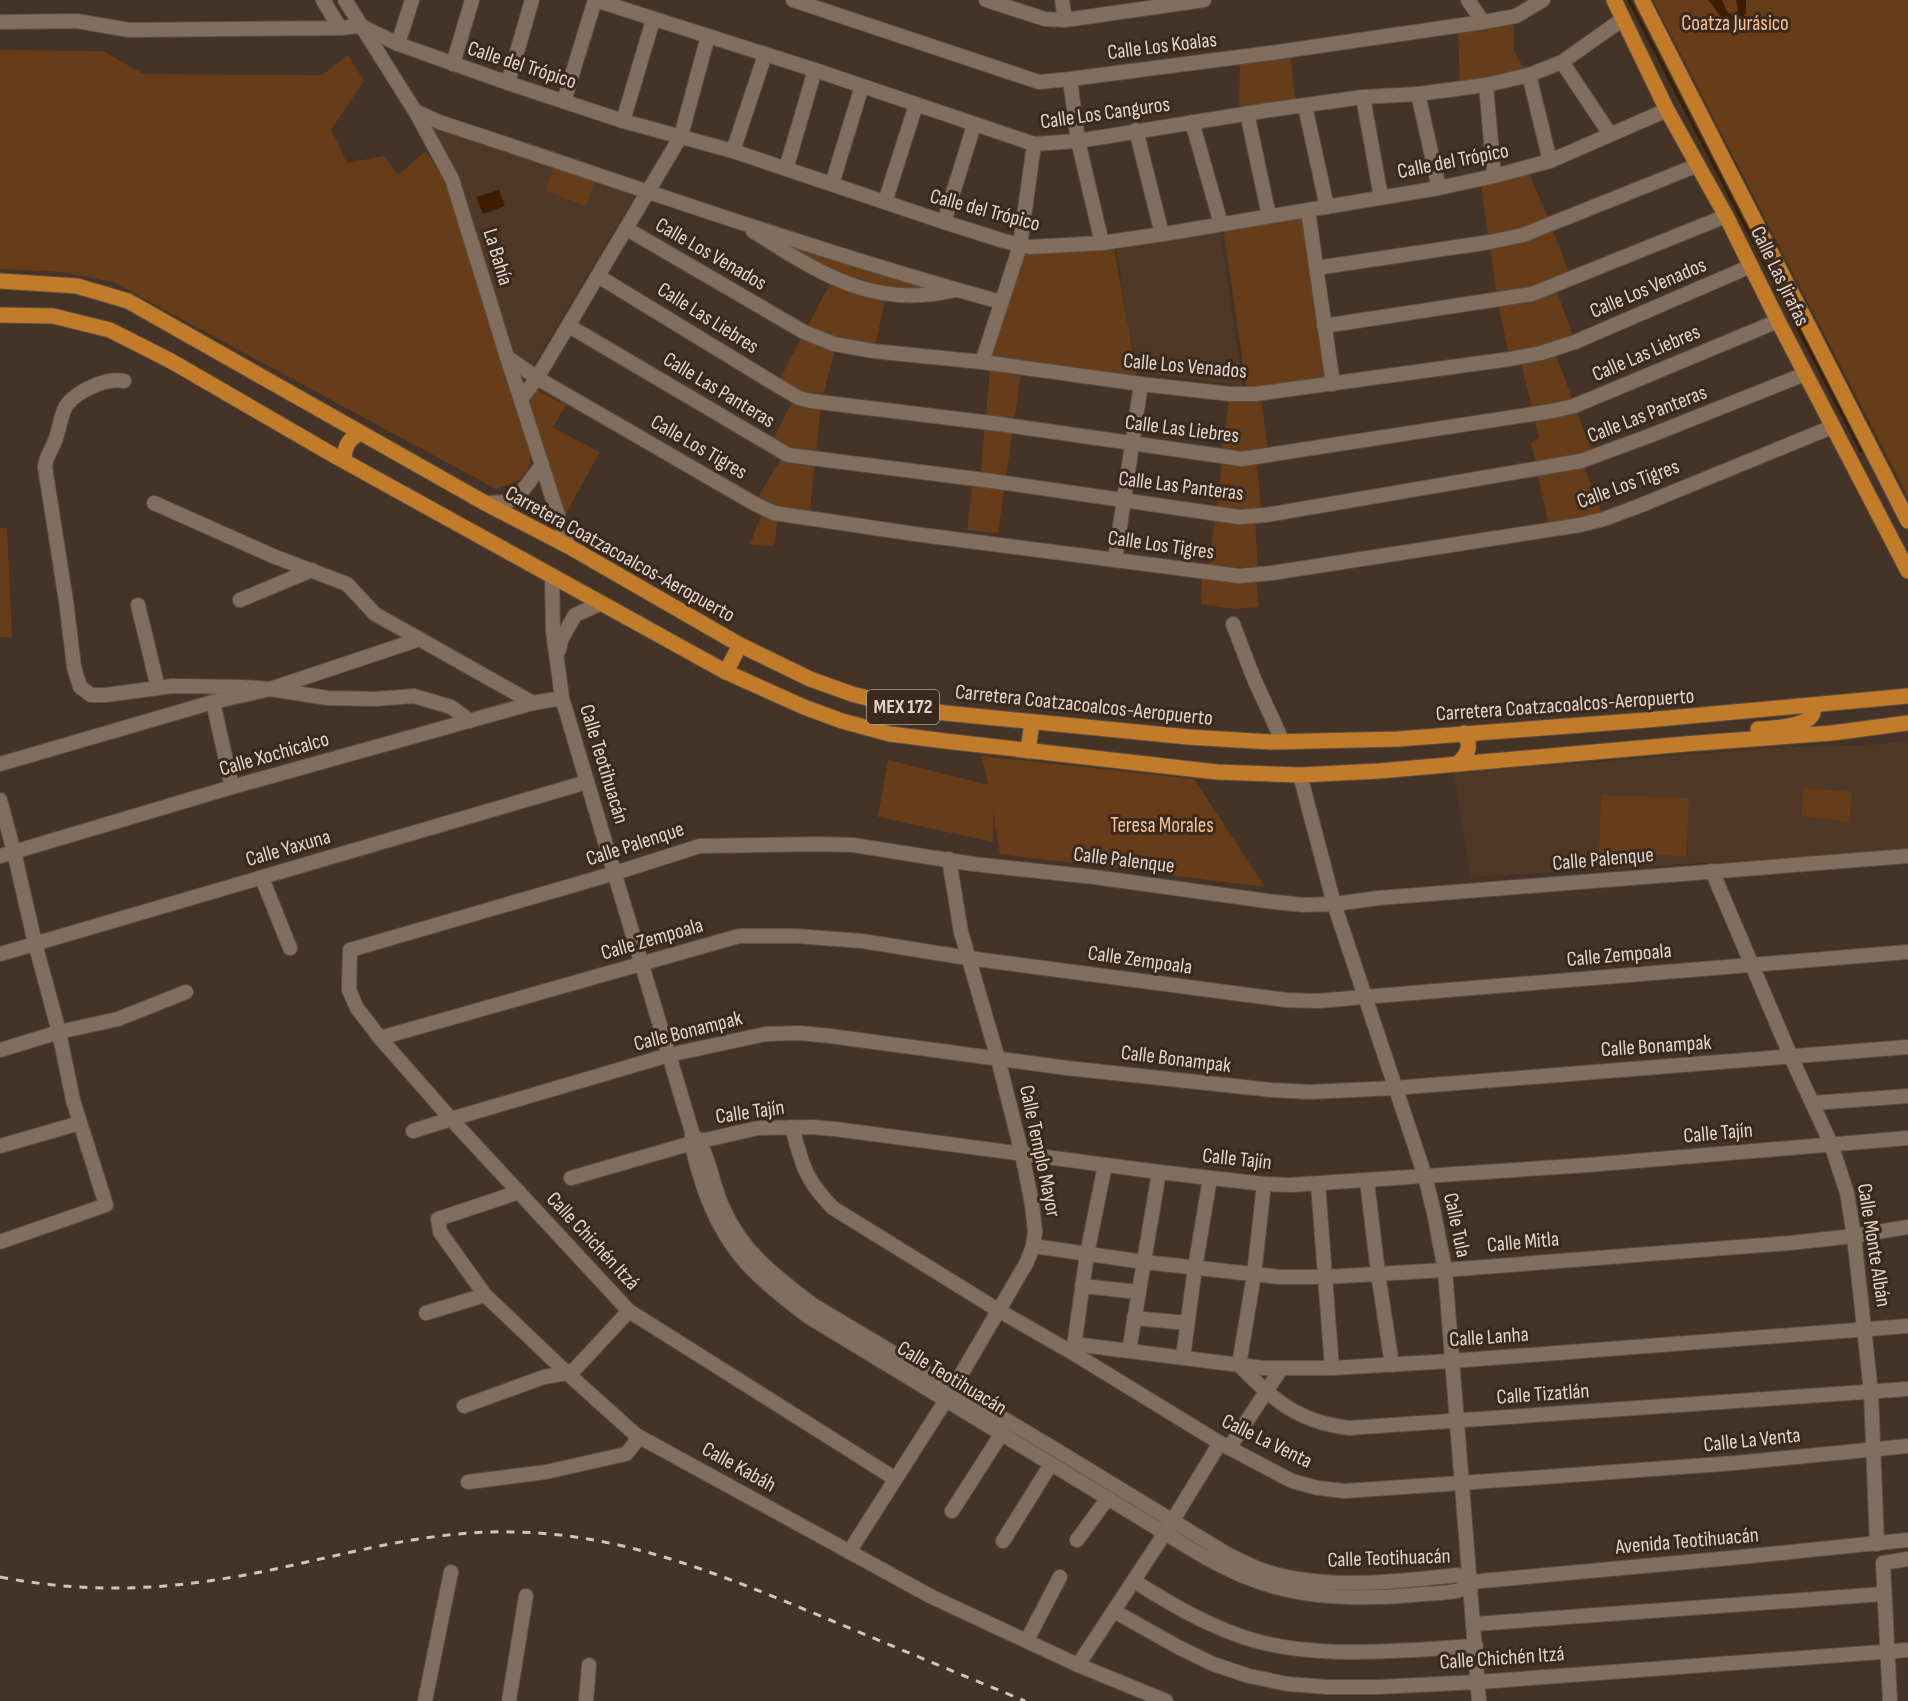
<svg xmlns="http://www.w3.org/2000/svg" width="1908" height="1701" font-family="'Sofia Sans Condensed',sans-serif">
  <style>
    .built { fill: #4f3826 }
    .green { fill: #663d18 }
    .water { fill: #3d1d00 }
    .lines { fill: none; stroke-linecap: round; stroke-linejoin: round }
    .stream { stroke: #3d1d00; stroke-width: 3 }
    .minor-casing { stroke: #5d4f43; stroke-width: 16 }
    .major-casing { stroke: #5d4f43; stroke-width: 17 }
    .minor { stroke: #816e5e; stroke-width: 14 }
    .major { stroke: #c27c29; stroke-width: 15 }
    .rail { stroke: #d0c4bb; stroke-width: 3; stroke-dasharray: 8 8; stroke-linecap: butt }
    .labels { text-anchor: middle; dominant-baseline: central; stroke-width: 6; stroke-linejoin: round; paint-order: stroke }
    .shield { fill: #3a291c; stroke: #aea197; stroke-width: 1.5 }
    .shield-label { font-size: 20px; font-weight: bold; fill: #e0d4cc }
    .park-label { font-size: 21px; fill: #f8c297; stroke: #3a291c }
    .street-label { font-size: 21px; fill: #e0d4cc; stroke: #3a291c }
  </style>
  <rect width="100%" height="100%" fill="#443326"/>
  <g class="built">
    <path d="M428,124L637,192L532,368L511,356Z"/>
    <path d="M1220,230L1243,386L1138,372L1127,320L1116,245Z"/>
    <path d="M1908,740V851L1471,877L1454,773L1771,748L1882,744Z"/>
  </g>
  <g class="green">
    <path d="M1653,0H1908V497L1680,53Z"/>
    <path d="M1514,16V52L1529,75L1460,89L1458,25Z"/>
    <path d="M0,50L103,51L143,74L322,75L348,55L364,81L331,130L347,163L384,156L398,175L426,151L445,180L530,452C532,476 517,483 496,489L113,282L63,272L0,269Z"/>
    <path d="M1290,50L1296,107L1239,114L1240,57Z"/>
    <path d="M555,163L596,178L586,206L545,191Z"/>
    <path d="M1527,168L1551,225L1571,278L1555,286L1575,342L1554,350L1594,457L1582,461L1604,519L1550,530L1531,443L1539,438L1520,358L1510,359L1498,303L1480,179Z"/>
    <path d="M1302,215L1327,378L1247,390L1223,228Z"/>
    <path d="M771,235L944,288L887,291L875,346L838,339L821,403L810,511L782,509L757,499L782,457L772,441L796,395L777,384L832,280Z"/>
    <path d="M1114,247L1137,377L989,359L1024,255Z"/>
    <path d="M990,370L1021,373L998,533L967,530L973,479H980Z"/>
    <path d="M536,390L566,405L553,428L600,452L564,517L523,402Z"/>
    <path d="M1261,399L1268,449L1252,452L1222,449L1229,401Z"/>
    <path d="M1222,461L1257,463L1261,509H1217Z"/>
    <path d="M762,513L778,518L774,546L750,545Z"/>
    <path d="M1215,518L1255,520L1258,568L1208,567Z"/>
    <path d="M0,528H7L12,638L0,637Z"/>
    <path d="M1202,575L1256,579L1259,607L1233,609L1201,604Z"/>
    <path d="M981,756L1194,779L1265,887L1000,854L993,811V842L878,817L888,760L989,785Z"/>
    <path d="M1804,788L1852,792L1849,822L1801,816Z"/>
    <path d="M1601,795L1689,798L1686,856L1599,853Z"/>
  </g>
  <g class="water">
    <path d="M1708,0H1722L1727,12L1733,15L1738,10L1736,0H1746V13L1740,21C1721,28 1719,11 1708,0Z"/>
    <path d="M499,190L505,206L483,214L476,197Z"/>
  </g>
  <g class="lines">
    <path class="stream" d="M1629,0L1861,451"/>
    <g class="minor-casing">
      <g id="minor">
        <path d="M323,0L340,28"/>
        <path d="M345,0L415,111L452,179L507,357L568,546"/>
        <path d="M595,0L815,70L1034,144L1078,141L1269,110L1363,97L1418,94L1486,85L1529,75L1562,62L1623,19"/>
        <path d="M793,0L1039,82L1070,79L1270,53L1483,22L1516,16L1543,0"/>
        <path d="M986,0L1045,19L1065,20L1204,0"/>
        <path d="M1062,0L1065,20"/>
        <path d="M1468,0L1483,22"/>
        <path d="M0,22L77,21L129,30L340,28L361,26L398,44L508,83L623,121L733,151L944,222L1004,241L1030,247L1102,243L1170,233L1439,188L1494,176L1550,161L1667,110"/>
        <path d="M398,44L412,0"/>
        <path d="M1562,62L1610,134"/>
        <path d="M453,64L472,0"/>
        <path d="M1529,75L1550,161"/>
        <path d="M1070,79L1078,141L1102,243"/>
        <path d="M508,83L532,0"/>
        <path d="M1486,85L1494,176"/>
        <path d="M1418,94L1439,188"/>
        <path d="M1363,97L1381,197"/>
        <path d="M564,101L595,0"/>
        <path d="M1305,106L1327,207"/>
        <path d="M415,111L439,122C626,183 811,250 1001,302"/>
        <path d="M1247,113L1269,216"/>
        <path d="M623,121L653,20"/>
        <path d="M1192,122L1221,224"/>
        <path d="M1136,130L1162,234"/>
        <path d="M733,151L765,55"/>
        <path d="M786,169L815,70"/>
        <path d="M832,184L862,86"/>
        <path d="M885,202L916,105"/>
        <path d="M1308,210L1333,384"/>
        <path d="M944,222L974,125"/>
        <path d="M627,229L804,332L834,344L873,351L982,362L1141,384L1230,394H1255L1510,359L1541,353L1575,342L1751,266"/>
        <path d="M753,231C819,273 874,310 955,290"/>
        <path d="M1316,268L1490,242L1523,235L1698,165"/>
        <path d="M598,276L775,384L799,398L811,401L999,424L1242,459L1552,411L1574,406L1778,321"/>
        <path d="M569,326L788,455L992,481L1239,517L1266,515L1581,461L1649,436L1805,374"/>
        <path d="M1324,326L1532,294L1726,216"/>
        <path d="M507,357L537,378L755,504L774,513L915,534L1239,576L1272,573L1580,525L1604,519L1639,506L1832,427"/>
        <path d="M982,362L1020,246L1034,144"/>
        <path d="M124,381C106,377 71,393 64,410C60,420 59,431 55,441C51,451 46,456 45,467L66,601L74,667L80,687L91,695H106L172,686L242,687L270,689L328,698L375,699L414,696L451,707L470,721"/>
        <path d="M521,399L537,378L681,136L708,36"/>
        <path d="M154,503L273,556L347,584L375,614L533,703"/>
        <path d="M485,503L508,502L523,490L542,465"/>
        <path d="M1115,560L1141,384"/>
        <path d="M552,576L553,631L562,698L692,1132C691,1149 697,1165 702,1182C723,1248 755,1277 809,1317L1165,1533C1191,1549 1218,1566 1246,1577C1298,1599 1358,1600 1413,1595C1424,1593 1450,1594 1459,1590C1462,1589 1467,1584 1470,1582"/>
        <path d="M240,600L312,570"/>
        <path d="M138,605L158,688"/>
        <path d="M1233,624L1254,679L1283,742"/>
        <path d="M559,650L561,640L575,615L602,603"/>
        <path d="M213,702L232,787"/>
        <path d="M0,764L213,702L270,689L420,639"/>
        <path d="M1300,775L1334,904L1425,1176L1434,1213L1445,1270L1479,1701"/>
        <path d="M0,800L14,852L35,943L59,1032L73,1100L106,1205L0,1242"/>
        <path d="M0,856L232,787L533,703L562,698"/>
        <path d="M1712,871L1791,1057L1831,1144L1847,1193L1854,1236L1871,1392L1877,1544"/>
        <path d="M262,878L290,948"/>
        <path d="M0,954L587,782"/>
        <path d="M380,1038L739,936H796L862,941L968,958L1286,1000L1318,1001L1364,997L1908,952"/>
        <path d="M0,1050L59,1032L118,1019L186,992"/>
        <path d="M1813,1103L1908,1096"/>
        <path d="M792,1127C802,1164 805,1180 833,1208L998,1310L1073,1353L1220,1443L1292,1481L1318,1488L1345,1491L1461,1483L1735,1463L1908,1446"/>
        <path d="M413,1131L451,1119L669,1055L765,1034L800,1033L830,1036L1067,1068L1272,1090L1310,1092L1394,1088L1908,1047"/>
        <path d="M697,1138C709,1156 713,1187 723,1208C743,1253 775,1276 813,1305L1058,1451L1227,1554C1245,1563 1263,1572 1283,1576C1341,1589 1399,1581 1458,1575L1470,1582"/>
        <path d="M0,1146L80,1123"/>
        <path d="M571,1178L692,1143L758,1128L811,1127L835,1129L1159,1172L1264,1184L1290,1185L1588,1165L1908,1138"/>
        <path d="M1367,1181L1378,1273L1392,1365"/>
        <path d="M1264,1184L1254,1275L1239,1365C1273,1400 1298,1422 1349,1428L1908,1389"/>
        <path d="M1318,1184L1332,1368"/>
        <path d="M519,1192L438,1219L440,1232L485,1295L567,1373L636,1435L932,1597L1078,1665L1166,1701"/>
        <path d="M1033,1246L1144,1262L1280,1277H1325L1445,1270L1790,1243L1854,1236L1908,1227"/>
        <path d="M1082,1286L1139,1292"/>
        <path d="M426,1313L485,1295"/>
        <path d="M1134,1318L1187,1323"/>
        <path d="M1074,1344L1263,1368H1332L1452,1361L1908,1326"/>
        <path d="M1129,1351L1159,1172"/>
        <path d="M1073,1353L1087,1254L1105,1165"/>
        <path d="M1183,1357L1195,1268L1210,1178"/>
        <path d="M464,1406L544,1377L567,1373L575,1369L629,1311"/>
        <path d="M1229,1448L1281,1369"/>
        <path d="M894,1478L629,1311L451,1119L380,1038L357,1008L349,990L350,950L615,873L700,846L817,844L853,845L973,864L1094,877L1267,901L1303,905L1334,904L1379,898L1908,856"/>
        <path d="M468,1482L546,1472L626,1454L635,1443L636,1435"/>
        <path d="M952,1511L1002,1433"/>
        <path d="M1077,1540L1108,1498"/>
        <path d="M1003,1541L1051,1464"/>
        <path d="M849,1552L946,1400L1027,1262L1033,1246L1035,1231L1032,1204L1022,1154L998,1059L961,932L949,859"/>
        <path d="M1134,1581C1166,1601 1199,1621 1235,1634C1306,1662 1400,1650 1476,1646"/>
        <path d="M1470,1582L1731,1558L1908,1540"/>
        <path d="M1114,1611L1178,1647L1213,1664L1249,1676L1288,1684L1327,1687H1378L1478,1682L1908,1650"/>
        <path d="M1474,1624L1883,1594"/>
        <path d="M1027,1640L1060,1577"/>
        <path d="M1078,1665L1165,1533L1220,1443"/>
        <path d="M425,1701L451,1572"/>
        <path d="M509,1701L526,1596"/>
        <path d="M586,1701L589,1665"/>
        <path d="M1890,1701L1883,1563L1908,1559"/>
      </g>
    </g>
    <g class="major-casing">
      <g id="major">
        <path d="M1614,0L1667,110L1726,216L1778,321L1908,571"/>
        <path d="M1642,0L1908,521"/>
        <path d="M0,281L77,286L128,301L485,503L568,546L740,645L810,679L852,694L898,706L945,713L1188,737L1271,742L1398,739L1647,720L1908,696"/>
        <path d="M0,315L53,316L110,330L171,361L335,456L726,672L804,707L842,721L890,734L945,741L1217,772L1300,775L1379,771L1685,744L1832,733L1908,723"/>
        <path d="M344,461C344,448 348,438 361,433"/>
        <path d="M726,672L740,645"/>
        <path d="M1758,729C1771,728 1804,728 1812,715C1813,714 1814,707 1814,706"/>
        <path d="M1028,751L1032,722"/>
        <path d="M1457,764C1468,755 1472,745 1464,733"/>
      </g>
    </g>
    <use href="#minor" class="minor"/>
    <use href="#major" class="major"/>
    <path class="rail" d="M0,1577C98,1596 183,1589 280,1568C350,1553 418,1534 490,1532C614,1529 711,1571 823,1617C890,1645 957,1673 1025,1701"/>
  </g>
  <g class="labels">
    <rect class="shield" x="867" y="690" width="72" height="34" rx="4.5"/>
    <g class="shield-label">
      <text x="903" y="707">MEX 172</text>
    </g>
    <g class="park-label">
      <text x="1735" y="23">Coatza Jurásico</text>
      <text x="1162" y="825">Teresa Morales</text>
    </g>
    <g class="street-label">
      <text transform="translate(1162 46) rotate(-7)">Calle Los Koalas</text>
      <text transform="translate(522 65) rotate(18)">Calle del Trópico</text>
      <text transform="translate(1105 113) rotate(-8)">Calle Los Canguros</text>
      <text transform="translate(1453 161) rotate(-11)">Calle del Trópico</text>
      <text transform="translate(985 210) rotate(15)">Calle del Trópico</text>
      <text transform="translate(711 254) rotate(30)">Calle Los Venados</text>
      <text transform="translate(498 257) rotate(73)">La Bahía</text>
      <text transform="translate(1780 276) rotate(64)">Calle Las Jirafas</text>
      <text transform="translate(1648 288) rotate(-23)">Calle Los Venados</text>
      <text transform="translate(708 318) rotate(32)">Calle Las Liebres</text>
      <text transform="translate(1646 353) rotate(-23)">Calle Las Liebres</text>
      <text transform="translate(1185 366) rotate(5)">Calle Los Venados</text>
      <text transform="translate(719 390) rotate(31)">Calle Las Panteras</text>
      <text transform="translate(1647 414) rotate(-21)">Calle Las Panteras</text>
      <text transform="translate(1182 429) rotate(7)">Calle Las Liebres</text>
      <text transform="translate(699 447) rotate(30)">Calle Los Tigres</text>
      <text transform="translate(1628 484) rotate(-20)">Calle Los Tigres</text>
      <text transform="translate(1181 486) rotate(7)">Calle Las Panteras</text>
      <text transform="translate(1161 545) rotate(8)">Calle Los Tigres</text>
      <text transform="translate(620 554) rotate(29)">Carretera Coatzacoalcos-Aeropuerto</text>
      <text transform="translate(1084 705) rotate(6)">Carretera Coatzacoalcos-Aeropuerto</text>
      <text transform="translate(1565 705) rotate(-4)">Carretera Coatzacoalcos-Aeropuerto</text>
      <text transform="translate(274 754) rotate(-16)">Calle Xochicalco</text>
      <text transform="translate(604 764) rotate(73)">Calle Teotihuacán</text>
      <text transform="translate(635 844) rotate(-18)">Calle Palenque</text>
      <text transform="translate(288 848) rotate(-16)">Calle Yaxuna</text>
      <text transform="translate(1603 859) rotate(-5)">Calle Palenque</text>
      <text transform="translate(1124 860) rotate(7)">Calle Palenque</text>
      <text transform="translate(652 939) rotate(-16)">Calle Zempoala</text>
      <text transform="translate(1619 955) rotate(-5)">Calle Zempoala</text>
      <text transform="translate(1140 960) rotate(8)">Calle Zempoala</text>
      <text transform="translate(688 1031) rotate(-14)">Calle Bonampak</text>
      <text transform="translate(1656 1046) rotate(-4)">Calle Bonampak</text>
      <text transform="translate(1176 1059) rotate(7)">Calle Bonampak</text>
      <text transform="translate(750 1112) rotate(-8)">Calle Tajín</text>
      <text transform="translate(1718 1133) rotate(-5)">Calle Tajín</text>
      <text transform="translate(1040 1151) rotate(78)">Calle Templo Mayor</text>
      <text transform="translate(1237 1159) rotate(6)">Calle Tajín</text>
      <text transform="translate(1457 1225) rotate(78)">Calle Tula</text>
      <text transform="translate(593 1241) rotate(47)">Calle Chichén Itzá</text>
      <text transform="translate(1523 1242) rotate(-5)">Calle Mitla</text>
      <text transform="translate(1874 1245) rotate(81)">Calle Monte Albán</text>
      <text transform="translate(1489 1337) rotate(-4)">Calle Lanha</text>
      <text transform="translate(952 1378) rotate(31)">Calle Teotihuacán</text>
      <text transform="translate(1543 1394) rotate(-4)">Calle Tizatlán</text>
      <text transform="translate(1752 1440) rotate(-6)">Calle La Venta</text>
      <text transform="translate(1267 1441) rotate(26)">Calle La Venta</text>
      <text transform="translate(739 1467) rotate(29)">Calle Kabáh</text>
      <text transform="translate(1687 1541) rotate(-5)">Avenida Teotihuacán</text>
      <text transform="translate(1389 1558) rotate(-2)">Calle Teotihuacán</text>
      <text transform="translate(1502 1658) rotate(-4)">Calle Chichén Itzá</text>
    </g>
  </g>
</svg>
